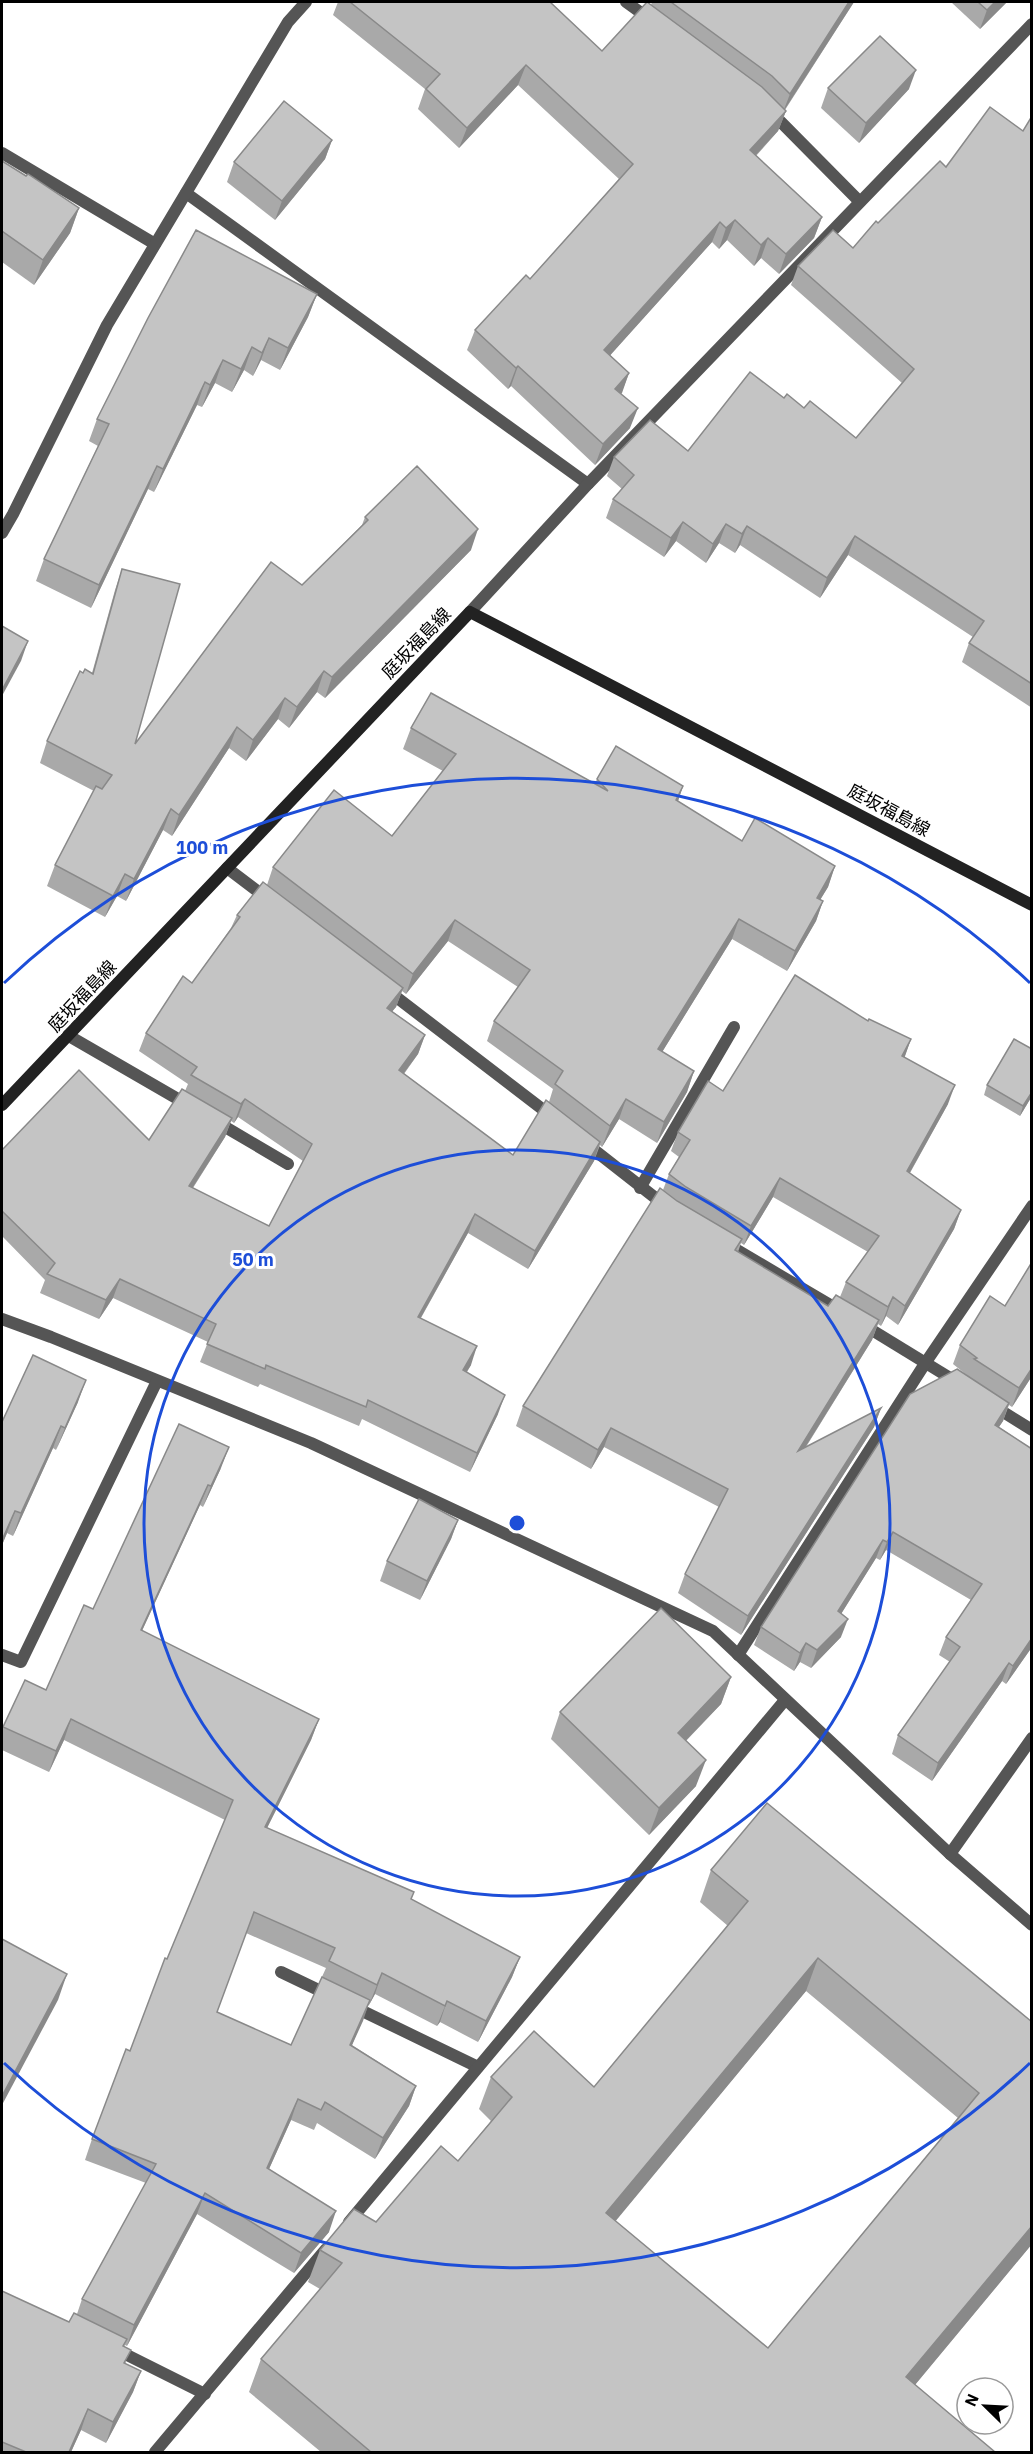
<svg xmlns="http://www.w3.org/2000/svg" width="1033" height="2454" font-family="'IBM Plex Sans','Noto Sans JP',sans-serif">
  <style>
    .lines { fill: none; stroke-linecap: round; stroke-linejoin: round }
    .service { stroke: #555; stroke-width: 12 }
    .minor { stroke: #555; stroke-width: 12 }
    .secondary { stroke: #222; stroke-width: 12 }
    .wall { fill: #a9a9a9; fill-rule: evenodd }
    .shaded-wall { fill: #898989 }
    .building { fill: #c4c4c4; stroke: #898989; stroke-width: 1.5; fill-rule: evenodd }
    .ring { fill: none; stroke: #1d4ed8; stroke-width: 3 }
    .labels { text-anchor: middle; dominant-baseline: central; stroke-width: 6; stroke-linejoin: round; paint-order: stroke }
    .street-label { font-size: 18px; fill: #000; stroke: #fff }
    .centre { fill: #1d4ed8; stroke: #fff; stroke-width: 3 }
    .ring-label { font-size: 18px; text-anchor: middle; font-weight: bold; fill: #1d4ed8; stroke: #fff; stroke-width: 6; stroke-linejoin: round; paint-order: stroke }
  </style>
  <rect width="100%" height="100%" fill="#fff"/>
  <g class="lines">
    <path class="service" d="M115,2349L205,2394"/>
    <g class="minor">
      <path d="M626,2L651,20"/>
      <path d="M770,111L859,201"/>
      <path d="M2,153L155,244"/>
      <path d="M186,193L588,484"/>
      <path d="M2,533L13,514L107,325L288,22L306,2"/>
      <path d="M470,612L588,484L1032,24"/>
      <path d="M227,868L268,899"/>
      <path d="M387,990L554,1118"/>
      <path d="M69,1036L190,1106"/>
      <path d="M215,1121L288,1164"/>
      <path d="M584,1142L667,1207"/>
      <path d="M640,1188L734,1027"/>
      <path d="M725,1243L842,1312"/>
      <path d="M2,1319L51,1337L311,1443L713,1631L950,1854L1032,1925"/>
      <path d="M862,1324L960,1384"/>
      <path d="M992,1405L1032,1430"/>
      <path d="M2,1655L21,1662L157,1381"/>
      <path d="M738,1655L926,1362L1032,1206"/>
      <path d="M950,1854L1032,1738"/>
      <path d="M281,1972L331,1996"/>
      <path d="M352,2006L478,2067"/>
      <path d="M349,2222L785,1700"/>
      <path d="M155,2452L326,2249"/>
    </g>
    <path class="secondary" d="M2,1105L470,612L1032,905"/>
  </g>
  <g class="wall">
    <path d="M338,2H550L602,51L651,5L652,2H854L785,110L786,111L778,131L756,156L822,217L814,238L779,274L761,258L754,266L727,240L719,249L712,242L610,355L629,373L621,394L630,428L595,465L511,386L508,389L467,350L475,330L530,279L619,179L518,85L459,148L418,109L425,89L333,15Z"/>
    <path d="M951,2H1007L980,29Z"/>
    <path d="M828,88L909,89L859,143L821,108Z"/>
    <path d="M1032,116V708L962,662L969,643L973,637L848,555L820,598L740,545L735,553L719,543L706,563L676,541L664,557L606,518L613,499L622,489L607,476L614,457L688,451L784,398L804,408L856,438L902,383L791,285L798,266L853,248L878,223L946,167L1023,131Z"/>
    <path d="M332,140L325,159L275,220L227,182L234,162Z"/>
    <path d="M2,161L79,208L70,233L34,285L2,262Z"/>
    <path d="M317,294L308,317L280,370L261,360L253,376L244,370L232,392L215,383L202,407L197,405L154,492L148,489L91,608L36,581L44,559L98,446L89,441L97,419Z"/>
    <path d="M365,517L471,550L325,698L317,692L289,728L278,719L246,761L229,748L172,836L163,830L126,901L117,896L105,917L47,886L55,865L94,791L40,763L47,741L83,673H92L115,590L122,569L135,744L302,585L362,525Z"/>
    <path d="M411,728L595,784L597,779L683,786L678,801L742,841L835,866L828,887L820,900L823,901L816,921L787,971L732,939L662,1052L694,1071L687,1092L657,1143L619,1119L602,1147L600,1145L594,1161L528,1269L468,1233L421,1318L471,1365L467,1372L498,1414L470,1472L362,1419L359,1426L260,1384L258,1387L200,1362L208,1342L113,1298L99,1319L40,1293L45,1280L2,1236V1150L149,1140L185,1091L188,1084L139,1051L146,1033L192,983L231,928L237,915L267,885L273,867L392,836L443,771L403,749ZM448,941L518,987L494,1021L487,1041L553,1089L549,1102L513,1155L404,1074L418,1054L425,1035L392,1011L396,1007L402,991L406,994ZM238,1117L303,1161L269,1226L193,1188L225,1137L231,1121L234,1123Z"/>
    <path d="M868,1021L911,1039L904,1058L948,1104L910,1173L961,1210L954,1229L898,1325L886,1316L881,1326L878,1324L872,1340L806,1447L881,1408L874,1427L741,1635L678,1593L685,1574L719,1507L604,1447L591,1469L516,1426L523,1406L663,1190L669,1174L679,1157L671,1151L678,1132L723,1091ZM773,1197L868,1252L846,1282L840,1297L828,1306L738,1252L741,1243L744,1245Z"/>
    <path d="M1032,1049V1096L1020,1116L984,1095L987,1085Z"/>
    <path d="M1032,1262V1376L1012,1407L1009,1405L1003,1421L999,1427L1032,1449V1647L1006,1684L1002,1681L932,1781L892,1754L898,1735L950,1662L939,1655L946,1637L971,1600L886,1550L880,1560L876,1558L841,1614V1637L811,1668L800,1662L794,1671L754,1645L761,1627L968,1376L953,1364L960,1345L1005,1306Z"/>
    <path d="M78,1402L56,1450L53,1448L13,1536L7,1533L2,1545V1422Z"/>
    <path d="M221,1468L203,1507L200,1505L142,1631L319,1719L311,1740L267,1828L414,1892L411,1900L520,1957L512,1977L478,2042L440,2022L437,2026L375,1994L369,2005H368L352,2045L416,2086L409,2106L375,2159L317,2123L314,2130L291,2120L269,2169L329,2232L294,2273L197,2214L127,2346L125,2345L124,2347L126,2364L141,2371L133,2392L106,2443L81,2430L71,2452H2V2291L69,2322L77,2314L82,2299L146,2183L85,2160L92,2139L130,2051L167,1959L225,1820L64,1740L49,1772L2,1750V1731L3,1727L46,1690L93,1609ZM246,1933L326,1968L291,2045L217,2012Z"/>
    <path d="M458,1520L451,1539L420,1600L380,1581L387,1561Z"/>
    <path d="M731,1677L721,1704L686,1741L696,1786L649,1835L551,1739L560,1712Z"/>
    <path d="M711,1870L1032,2022V2244L915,2385L995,2452H321L249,2392L261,2359L320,2289L308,2282L320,2250L376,2222L458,2161L491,2121L479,2109L491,2077L594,2087L728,1926L700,1902ZM806,1991L958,2118L768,2348L615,2221Z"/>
  </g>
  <g class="shaded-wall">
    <path d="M849,2H854L783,112L790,94Z"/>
    <path d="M995,2H1007L980,29L987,10Z"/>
    <path d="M526,65L518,85L459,148L467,128Z"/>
    <path d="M916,70L909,89L859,143L866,123Z"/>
    <path d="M786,111L778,131L742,170L750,150Z"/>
    <path d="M332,140L325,159L275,220L282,201Z"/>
    <path d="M79,208L70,233L34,285L43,260Z"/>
    <path d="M822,217L814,238L779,274L786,254Z"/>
    <path d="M735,220L727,240L719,249L726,228Z"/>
    <path d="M720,222L712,242L597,370L604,350Z"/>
    <path d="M768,238L761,258L754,266L761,245Z"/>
    <path d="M317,294L308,317L280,370L288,348Z"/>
    <path d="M269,338L261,360L253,376L262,353Z"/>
    <path d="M252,347L244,370L232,392L241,369Z"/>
    <path d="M223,360L215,383L202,407L210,385Z"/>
    <path d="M518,366L511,386L508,389L516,368Z"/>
    <path d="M629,373L622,393L607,409L615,389Z"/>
    <path d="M205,382L197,405L154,492L163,469Z"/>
    <path d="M638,408L630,428L595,465L603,444Z"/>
    <path d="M157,466L148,489L91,608L99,585Z"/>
    <path d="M683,522L676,541L664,557L671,538Z"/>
    <path d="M726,524L719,543L706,563L713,544Z"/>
    <path d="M747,526L740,545L735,553L742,534Z"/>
    <path d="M478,529L471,550L325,698L332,677Z"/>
    <path d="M855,536L848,555L820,598L827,578Z"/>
    <path d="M28,641L21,661L2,696V690Z"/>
    <path d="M324,671L317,692L289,728L297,707Z"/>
    <path d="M285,698L278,719L246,761L253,740Z"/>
    <path d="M237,727L229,748L172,836L179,815Z"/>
    <path d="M683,786L676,807V800Z"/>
    <path d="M171,809L163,830L126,901L134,879Z"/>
    <path d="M835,866L828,887L809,918L817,898Z"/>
    <path d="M125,874L117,896L105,917L113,896Z"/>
    <path d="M823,901L816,921L787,971L795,951Z"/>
    <path d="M739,919L732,939L651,1070L658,1049Z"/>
    <path d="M455,920L448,941L406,994L413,974Z"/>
    <path d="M403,988L396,1007L380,1026L387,1008Z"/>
    <path d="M425,1035L418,1054L392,1089L399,1070Z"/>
    <path d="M911,1039L904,1059L902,1056Z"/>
    <path d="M694,1071L687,1092L657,1143L664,1122Z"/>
    <path d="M955,1085L948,1104L900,1190L907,1171Z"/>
    <path d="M1032,1092V1096L1020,1116L1023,1106Z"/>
    <path d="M245,1099L238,1117L234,1123L241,1104Z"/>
    <path d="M626,1099L619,1119L602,1147L610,1126Z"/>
    <path d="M232,1118L225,1137L182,1204L189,1186Z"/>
    <path d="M600,1142L594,1161L528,1269L535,1251Z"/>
    <path d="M780,1178L773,1197L744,1245L751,1226Z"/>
    <path d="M961,1210L954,1229L898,1325L905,1306Z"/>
    <path d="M475,1214L468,1233L411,1335L418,1317Z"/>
    <path d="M120,1279L113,1298L99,1319L106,1300Z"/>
    <path d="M893,1297L886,1316L881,1326L888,1307Z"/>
    <path d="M879,1320L872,1340L791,1470L798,1451Z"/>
    <path d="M477,1346L471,1365L456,1388L463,1370Z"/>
    <path d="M1032,1368V1376L1012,1407L1019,1388Z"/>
    <path d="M86,1380L78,1402L56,1450L65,1428Z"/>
    <path d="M505,1395L498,1414L470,1472L477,1453Z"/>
    <path d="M1009,1403L1003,1421L988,1443L995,1425Z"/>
    <path d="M881,1408L874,1427L741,1635L748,1616Z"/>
    <path d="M61,1426L53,1448L13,1536L21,1513Z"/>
    <path d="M611,1428L604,1447L591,1469L598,1450Z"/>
    <path d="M229,1447L221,1468L203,1507L211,1486Z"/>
    <path d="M208,1485L200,1505L133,1650L141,1630Z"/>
    <path d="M15,1511L7,1533L2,1545V1540Z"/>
    <path d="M458,1520L451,1539L420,1600L427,1581Z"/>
    <path d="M893,1532L886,1550L880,1560L887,1542Z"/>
    <path d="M883,1540L876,1558L831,1630L838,1611Z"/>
    <path d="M848,1619L841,1637L811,1668L817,1650Z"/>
    <path d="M1032,1638V1647L1006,1684L1013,1666Z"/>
    <path d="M806,1643L800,1662L794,1671L800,1653Z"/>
    <path d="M1009,1663L1002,1681L932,1781L938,1763Z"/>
    <path d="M731,1677L721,1704L668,1759L678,1733Z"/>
    <path d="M71,1719L64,1740L49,1772L56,1751Z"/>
    <path d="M319,1719L311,1740L257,1848L265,1827Z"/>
    <path d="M706,1760L696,1786L649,1835L659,1808Z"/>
    <path d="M520,1957L512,1977L478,2042L486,2021Z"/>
    <path d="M818,1958L806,1991L595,2246L606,2213Z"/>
    <path d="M382,1973L375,1994L369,2005L377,1985Z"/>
    <path d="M67,1974L58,2000L2,2105V2096Z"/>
    <path d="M370,2000L363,2021L343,2065L350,2045Z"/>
    <path d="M447,2001L440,2022L437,2026Z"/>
    <path d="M416,2086L409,2106L375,2159L383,2138Z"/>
    <path d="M298,2099L291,2120L260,2189L267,2168Z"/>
    <path d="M205,2193L197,2214L127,2346L134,2325Z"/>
    <path d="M336,2211L329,2232L294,2273L301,2253Z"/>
    <path d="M1032,2226V2244L894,2410L906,2377Z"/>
    <path d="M141,2371L133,2392L106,2443L113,2422Z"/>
    <path d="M88,2409L81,2430L71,2452H69Z"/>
  </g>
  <g class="building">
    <path d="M350,2H550L602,51L647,2L762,87L786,111L750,150L822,217L786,254L768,238L761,245L735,220L726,228L720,222L604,350L629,373L615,389L638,408L603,444L518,366L516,368L475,330L526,275L530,279L633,164L526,65L467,128L426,89L440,74Z"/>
    <path d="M671,2H849L790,94L772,76Z"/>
    <path d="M978,2H995L987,10Z"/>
    <path d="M880,36L916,70L866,123L828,88Z"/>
    <path d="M284,101L332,140L282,201L234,162Z"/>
    <path d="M990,107L1023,131L1032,116V684L969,643L984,621L855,536L827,578L747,526L742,534L726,524L713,544L683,522L671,538L613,499L634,475L614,457L650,420L688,451L750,372L784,398L787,394L804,408L810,401L856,438L914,369L798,266L833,230L853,248L876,221L878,223L940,161L946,167Z"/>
    <path d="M2,161L26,176L28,174L79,208L43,260L2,231Z"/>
    <path d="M196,230L317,294L288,348L269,338L262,353L252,347L241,369L223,360L210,385L205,382L163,469L157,466L99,585L44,559L109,424L97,419L148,318Z"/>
    <path d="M417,466L478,529L332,677L324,671L297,707L285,698L253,740L237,727L179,815L171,809L134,879L125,874L113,896L55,865L96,786L102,789L112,775L47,741L80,671L83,673L85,669L93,674L122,569L180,584L135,744L271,562L302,585L368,520L365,517Z"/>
    <path d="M2,626L28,641L2,690Z"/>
    <path d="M431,693L608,791L597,779L616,746L683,786L676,800L742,841L755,818L835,866L817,898L823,901L795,951L739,919L658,1049L694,1071L664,1122L626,1099L610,1126L555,1084L563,1071L494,1021L530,970L455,920L413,974L273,867L334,790L392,836L456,754L411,728Z"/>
    <path d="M263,882L403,988L387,1008L425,1035L399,1070L513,1155L546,1100L600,1142L535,1251L475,1214L418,1317L477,1346L463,1370L505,1395L477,1453L368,1400L366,1407L266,1365L265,1369L207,1344L216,1324L120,1279L106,1300L47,1274L55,1263L2,1211V1150L79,1070L149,1140L182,1089L232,1118L189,1186L269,1226L312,1144L245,1099L241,1104L191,1075L197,1067L146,1033L183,976L192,983L240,917L237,915Z"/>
    <path d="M795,975L868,1021L869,1019L911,1039L902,1056L955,1085L907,1171L961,1210L905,1306L893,1297L888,1307L846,1282L879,1236L780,1178L751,1226L686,1187L669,1174L690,1140L678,1132L708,1081L723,1091Z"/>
    <path d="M1014,1039L1032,1049V1092L1023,1106L987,1085Z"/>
    <path d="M660,1188L677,1201L742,1239L735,1250L828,1306L836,1295L879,1320L798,1451L881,1408L748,1616L685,1574L728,1489L611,1428L598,1450L523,1406Z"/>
    <path d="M1032,1262V1368L1019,1388L974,1359L977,1358L960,1345L990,1296L1005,1306Z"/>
    <path d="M33,1355L86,1380L65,1428L61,1426L21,1513L15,1511L2,1540V1422Z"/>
    <path d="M957,1369L1009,1403L995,1425L1032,1449V1638L1013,1666L1009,1663L938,1763L898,1735L960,1647L946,1637L982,1584L893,1532L887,1542L883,1540L838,1611L848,1619L817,1650L806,1643L800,1653L761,1627L910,1394Z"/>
    <path d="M179,1424L229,1447L211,1486L208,1485L141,1630L319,1719L265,1827L414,1892L411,1899L520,1957L486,2021L447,2001L445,2006L382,1973L377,1985L329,1961L335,1948L254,1912L217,2012L291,2045L322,1977L370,2000L350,2045L416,2086L383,2138L325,2102L321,2110L298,2099L267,2168L336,2211L301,2253L205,2193L134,2325L82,2299L156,2164L92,2139L126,2049L130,2051L165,1958L167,1959L233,1800L71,1719L56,1751L3,1727L25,1680L46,1690L84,1605L93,1609Z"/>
    <path d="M419,1499L458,1520L427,1581L387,1561Z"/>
    <path d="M661,1608L731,1677L678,1733L706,1760L659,1808L560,1712Z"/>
    <path d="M767,1803L1032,2022V2226L906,2377L995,2452H371L261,2359L342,2263L320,2250L354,2209L376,2222L441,2146L458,2161L512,2097L491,2077L534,2031L594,2087L748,1901L711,1870ZM818,1958L979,2093L768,2348L606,2213Z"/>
    <path d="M2,1939L67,1974L2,2096Z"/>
    <path d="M2,2291L69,2322L74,2313L127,2339L123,2346L131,2350L124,2363L141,2371L113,2422L88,2409L69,2452H26L2,2442Z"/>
  </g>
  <g class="ring">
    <circle cx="517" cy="1523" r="373"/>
    <path d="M1030 2063A745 745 0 0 1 4 2063M4 983A745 745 0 0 1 1030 983"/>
  </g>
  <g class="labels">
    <g class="street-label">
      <text transform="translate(416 643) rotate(-46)">庭坂福島線</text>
      <text transform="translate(889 810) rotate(28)">庭坂福島線</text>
      <text transform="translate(82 996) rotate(-47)">庭坂福島線</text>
    </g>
  </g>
  <circle cx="517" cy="1523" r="9" class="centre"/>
  <g class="ring-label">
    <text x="202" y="854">100 m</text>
    <text x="253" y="1266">50 m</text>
  </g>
  <rect width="1033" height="2454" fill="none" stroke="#000000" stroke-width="6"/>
  <g transform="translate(985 2406) rotate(294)"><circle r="28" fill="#ffffff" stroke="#999999" stroke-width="1.5"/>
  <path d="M0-4.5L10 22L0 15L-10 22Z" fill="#000000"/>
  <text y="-9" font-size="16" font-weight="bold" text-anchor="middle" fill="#000000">N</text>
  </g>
</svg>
